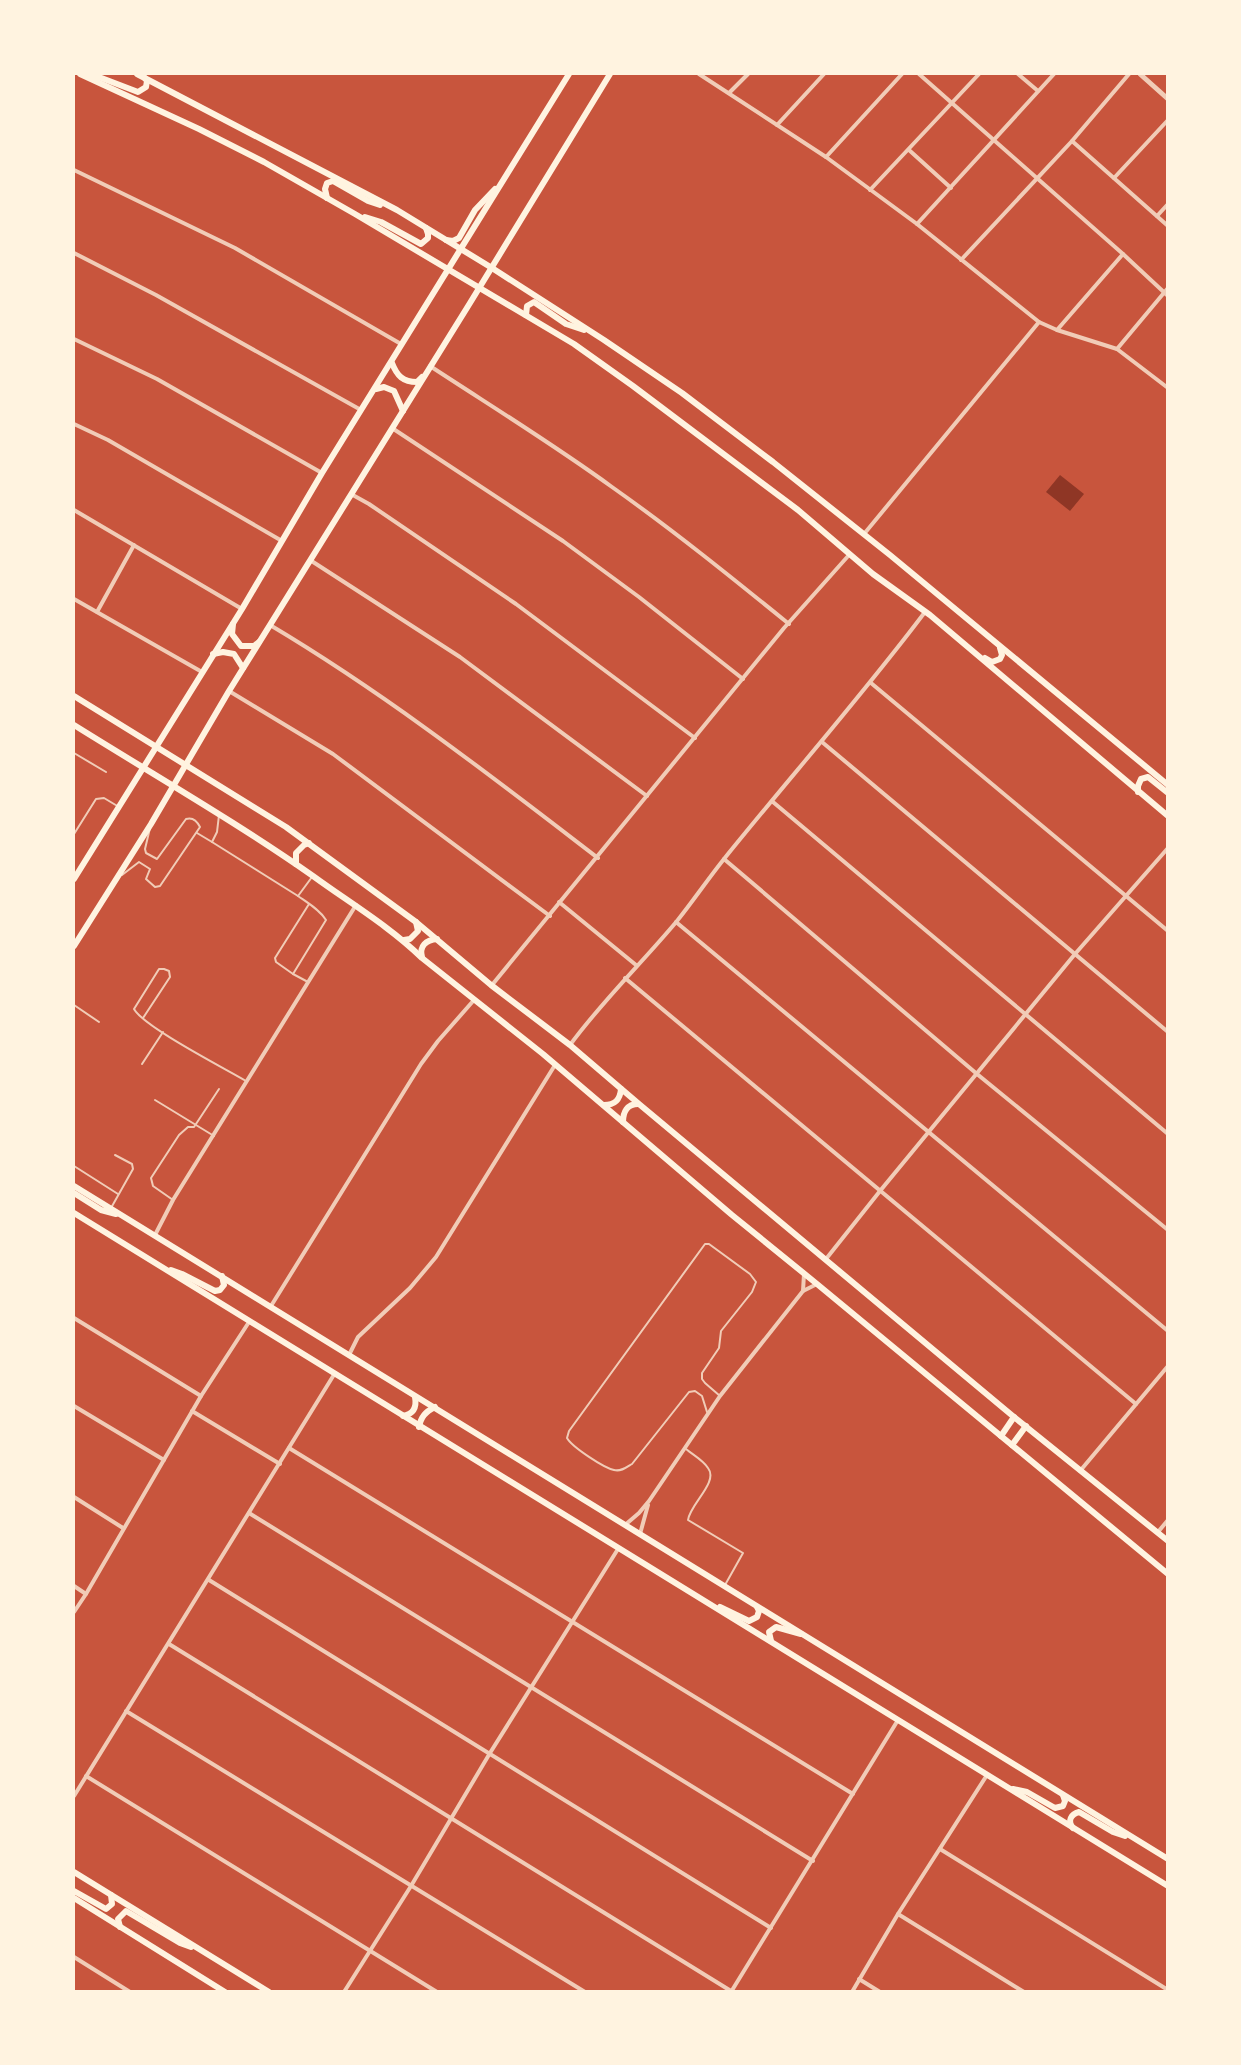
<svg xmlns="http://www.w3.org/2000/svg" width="1241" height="2065" font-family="Ubuntu,sans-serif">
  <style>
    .water { fill: #8f3625 }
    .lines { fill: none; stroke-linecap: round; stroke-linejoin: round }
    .service { stroke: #f1ccb7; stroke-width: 2 }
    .minor { stroke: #f1ccb7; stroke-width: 4 }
    .tertiary { stroke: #f1ccb7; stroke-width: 5 }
    .secondary { stroke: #fff3e0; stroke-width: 6 }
    .primary { stroke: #fff3e0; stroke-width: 6 }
  </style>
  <rect width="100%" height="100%" fill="#c8553d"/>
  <path class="water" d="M1060,475L1084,494L1070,511L1046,492Z"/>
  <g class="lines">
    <g class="service">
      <path d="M74,753L106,772"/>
      <path d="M219,815L217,832L212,842L298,896C308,903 320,910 326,920L293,974L276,962L275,958L309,904"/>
      <path d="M197,833L212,842"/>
      <path d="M74,834L96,799L104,798L119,807"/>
      <path d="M122,875L139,862L150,869L146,879L155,887L160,886L200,827C197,821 192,817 186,819L157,859L146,853L145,849L150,828"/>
      <path d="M298,896L312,877"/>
      <path d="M293,974L308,982"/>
      <path d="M74,992V991"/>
      <path d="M74,1005L99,1022"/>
      <path d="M143,1018L170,977L169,971L164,969H159L134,1009C144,1027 224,1068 246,1081"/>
      <path d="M142,1064L163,1032"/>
      <path d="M155,1100L214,1136"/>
      <path d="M74,1166L118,1194"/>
      <path d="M173,1200L153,1186L151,1178L179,1135L188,1127H194L219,1089"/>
      <path d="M111,1208L133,1169L132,1164L115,1155"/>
      <path d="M707,1412L702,1396L695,1391L689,1392L632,1464C627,1467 621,1472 614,1470C604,1468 572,1447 567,1438L569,1431L705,1244H709L750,1274L756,1282L752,1292L721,1331L719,1348L702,1373V1379L705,1383L720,1396"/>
      <path d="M686,1449C693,1455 703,1460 708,1468C719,1482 690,1504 688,1520L743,1553L725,1585"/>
    </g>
    <g class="minor">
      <path d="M699,74L826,157L917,224L1039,322L1057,330L1117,349L1168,388"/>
      <path d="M919,74L1123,254L1168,296"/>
      <path d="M1018,74L1038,91"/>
      <path d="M729,93L748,74"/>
      <path d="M777,125L824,74"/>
      <path d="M1072,141L1168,226"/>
      <path d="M909,150L951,188"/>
      <path d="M826,157L902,74"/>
      <path d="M74,170L235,248L401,344"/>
      <path d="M1114,178L1168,120"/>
      <path d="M870,190L979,74"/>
      <path d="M1157,216L1168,204"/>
      <path d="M917,224L1054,74"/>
      <path d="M74,253L156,295L361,410"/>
      <path d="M961,260L1072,141L1129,74"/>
      <path d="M1057,330L1123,254"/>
      <path d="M74,339L157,379L322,473"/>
      <path d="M1117,349L1168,288"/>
      <path d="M430,366C491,406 553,444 612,487C673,530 731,577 789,624"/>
      <path d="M74,424L108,440L282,541"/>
      <path d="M392,428L563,541L639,597L743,679"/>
      <path d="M351,494L369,504L516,604L695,738"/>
      <path d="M74,510L242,609"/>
      <path d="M864,534L1039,322"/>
      <path d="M310,560L460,657L647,796"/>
      <path d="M74,599L202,672"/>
      <path d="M97,612L134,545"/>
      <path d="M270,625C386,694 491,776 598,858"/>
      <path d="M871,683L1168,931"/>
      <path d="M229,691L333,754L550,916"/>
      <path d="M822,742L1168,1032"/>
      <path d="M773,802L1168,1134"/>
      <path d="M724,859L977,1074L1168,1230"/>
      <path d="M559,902L636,965"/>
      <path d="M676,922L1168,1331"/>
      <path d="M625,978L1136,1404"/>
      <path d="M492,985L784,628L849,555"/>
      <path d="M570,1045C603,1000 642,963 677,921C693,901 708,879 724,859C791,776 861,697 925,612"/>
      <path d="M155,1235L173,1200L356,905"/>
      <path d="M826,1259L880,1191L1075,954L1168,848"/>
      <path d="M803,1291L804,1274"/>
      <path d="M271,1306L421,1064L438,1041L474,1000"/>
      <path d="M74,1318L201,1396"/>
      <path d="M349,1355L358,1337L410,1288L436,1257L555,1065"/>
      <path d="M74,1406L164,1460"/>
      <path d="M192,1411L280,1464"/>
      <path d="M289,1448L853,1794"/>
      <path d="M1080,1471L1168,1366"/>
      <path d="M74,1497L123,1528"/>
      <path d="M249,1513L813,1861"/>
      <path d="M625,1525L639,1513L649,1501L720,1396L803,1291L817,1284"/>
      <path d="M1158,1532L1168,1520"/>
      <path d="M640,1534L648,1505"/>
      <path d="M209,1580L771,1928"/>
      <path d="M74,1586L86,1594"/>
      <path d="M74,1612L86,1594L201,1396L249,1322"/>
      <path d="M169,1644L731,1991"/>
      <path d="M126,1711L585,1992"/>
      <path d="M86,1776L437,1992"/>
      <path d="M74,1796L335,1373"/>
      <path d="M940,1849L1168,1990"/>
      <path d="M898,1914L1024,1992"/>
      <path d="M74,1957L130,1992"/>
      <path d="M859,1979L880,1992"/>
      <path d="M344,1992L411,1886L490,1753L618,1549"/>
      <path d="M731,1992L898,1720"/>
      <path d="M852,1992L898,1914L987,1775"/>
    </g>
    <path class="tertiary" d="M1140,74L1168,99"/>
    <g class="secondary">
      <path d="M80,74L199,129L264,162L355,214L574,344L633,386L798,510L873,574L930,615L1168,816"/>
      <path d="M91,74L138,92L146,87L147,81L144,77"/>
      <path d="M137,74L397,210L492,268L604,340L682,393L773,462L890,555L1168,785"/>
      <path d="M327,198L325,189L327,183L333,181L368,201L380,205"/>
      <path d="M365,217L381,222L421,244L428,238V234L426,228"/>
      <path d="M526,315L527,306L534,302L566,324L584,330"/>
      <path d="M985,658L992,662L1000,659L1002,655L1000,648"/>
      <path d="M74,696L286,827L416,922L491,985L570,1045L639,1104L1014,1417L1168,1541"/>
      <path d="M74,725C154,775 236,822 313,876C350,903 389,926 422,958L543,1054L732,1215L817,1284L1168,1574"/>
      <path d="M1138,792V786L1141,779L1148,777L1168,793"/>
      <path d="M296,864V853L304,845L309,843"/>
      <path d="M404,940L410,939L418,931L416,922"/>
      <path d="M422,957C419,946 426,940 437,939"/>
      <path d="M604,1105C615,1105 620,1100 621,1089"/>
      <path d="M623,1122C623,1112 627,1104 638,1104"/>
      <path d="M74,1186L1168,1859"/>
      <path d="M74,1193L101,1210L116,1214"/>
      <path d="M74,1213L1168,1886"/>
      <path d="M171,1270L182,1274L215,1291L220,1290L224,1285L222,1276"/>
      <path d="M403,1416C413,1414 417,1408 415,1397"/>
      <path d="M419,1427C421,1417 425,1412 435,1407"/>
      <path d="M1001,1436L1014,1417"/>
      <path d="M1012,1445L1026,1426"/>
      <path d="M720,1607L749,1621L757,1617L759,1611L757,1607"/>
      <path d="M771,1641L769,1632L776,1627L801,1634"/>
      <path d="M1013,1789L1027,1792L1055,1808L1063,1806L1065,1801L1063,1795"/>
      <path d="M1073,1828C1067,1821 1071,1814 1079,1812L1113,1832L1125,1836"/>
      <path d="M74,1872L269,1992"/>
      <path d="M74,1891L106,1909L112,1904L111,1895"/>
      <path d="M74,1898L225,1992"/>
      <path d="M120,1927L118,1919L126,1911L180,1943L191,1947"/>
    </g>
    <g class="primary">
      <path d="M446,240L453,241L459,238L475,210L495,189"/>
      <path d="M392,363C397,376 403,382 417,382L422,377"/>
      <path d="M376,389L384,387L394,391L403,411"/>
      <path d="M233,624L232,634L241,646H254L259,642"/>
      <path d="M213,654L223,652L234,654L243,668"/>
      <path d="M74,879L242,609L322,473L569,74"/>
      <path d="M74,946L151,824L229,691L470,303L610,74"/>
    </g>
  </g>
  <rect width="1241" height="2065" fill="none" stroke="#fff3e0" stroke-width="150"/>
</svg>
